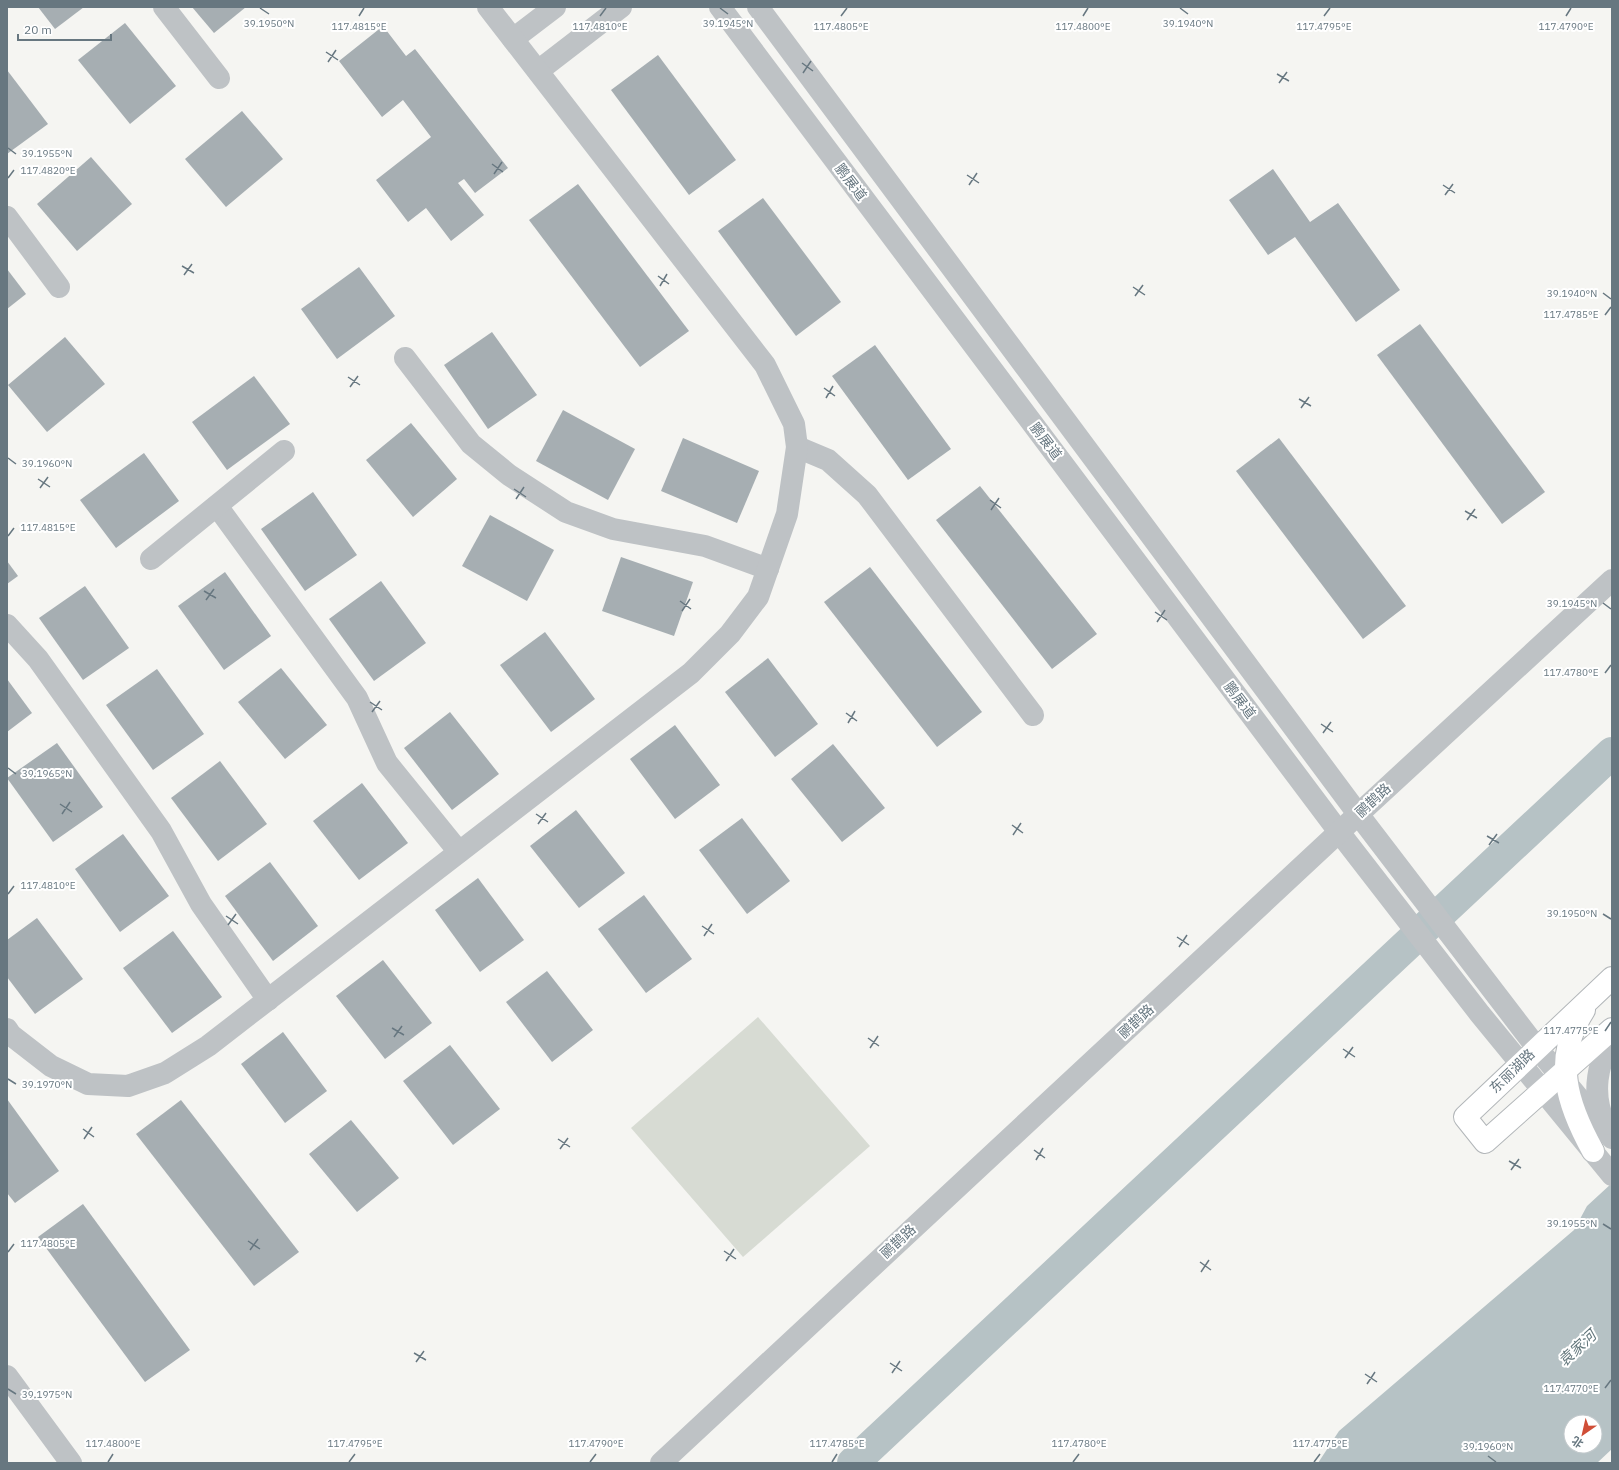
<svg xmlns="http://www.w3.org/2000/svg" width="1619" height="1470" font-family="'IBM Plex Sans','Noto Sans SC',sans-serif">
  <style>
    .green { fill: #d7dbd3 }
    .water { fill: #b6c2c5; fill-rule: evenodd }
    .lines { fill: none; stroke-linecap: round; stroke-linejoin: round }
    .canal { stroke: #b6c2c5; stroke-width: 32 }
    .building { fill: #a6aeb2 }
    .major-casing { stroke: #b2b6b9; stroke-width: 24 }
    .minor { stroke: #bec2c5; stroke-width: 22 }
    .major { stroke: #fff; stroke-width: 22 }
    .ticks { fill: none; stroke: #677780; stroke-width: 1.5 }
    .labels { text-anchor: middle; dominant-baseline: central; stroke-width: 4; stroke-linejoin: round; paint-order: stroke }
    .street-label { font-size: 14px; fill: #677780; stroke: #fff }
    .water-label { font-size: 15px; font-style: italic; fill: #63777c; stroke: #fff }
    .ticks-label { font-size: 10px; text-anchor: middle; fill: #677780; stroke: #fff; stroke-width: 4; stroke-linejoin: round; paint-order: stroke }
  </style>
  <rect width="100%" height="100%" fill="#f5f5f2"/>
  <path class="green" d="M758,1017L870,1146L743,1257L631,1128Z"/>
  <path class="water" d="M1612,1183V1449L1597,1463H1318L1339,1431L1574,1230L1587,1206ZM1571,1422H1595V1446H1571Z"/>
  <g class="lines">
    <path class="canal" d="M853,1463L1612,753"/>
  </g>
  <g class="building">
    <path d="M38,7H84L55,29Z"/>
    <path d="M192,7H246L214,33Z"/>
    <path d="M125,23L176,86L130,124L78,60Z"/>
    <path d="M383,26L406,56L415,49L508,168L475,193L464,179L458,183L484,215L451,241L426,208L408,222L376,180L431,137L403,100L382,117L339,61Z"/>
    <path d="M658,55L736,160L689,195L611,90Z"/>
    <path d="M7,70L48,124L7,154Z"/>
    <path d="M242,111L283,159L226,207L185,159Z"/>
    <path d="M91,157L132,204L77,251L37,204Z"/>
    <path d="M1273,169L1310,222L1338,203L1400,290L1356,322L1295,237L1268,255L1229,200Z"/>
    <path d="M578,184L689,331L640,367L529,220Z"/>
    <path d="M763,198L841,302L796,336L718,231Z"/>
    <path d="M359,267L395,316L337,359L301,309Z"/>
    <path d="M7,269L26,294L7,309Z"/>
    <path d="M1420,324L1545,492L1502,524L1377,355Z"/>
    <path d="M492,332L537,395L488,429L444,365Z"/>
    <path d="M65,337L105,384L47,432L8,385Z"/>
    <path d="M875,345L951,449L908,480L832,376Z"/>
    <path d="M254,376L290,424L227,470L192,422Z"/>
    <path d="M563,410L635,449L608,500L536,461Z"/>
    <path d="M411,423L457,479L413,517L366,460Z"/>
    <path d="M683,438L759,471L737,523L661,491Z"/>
    <path d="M1279,438L1406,606L1363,639L1236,471Z"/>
    <path d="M144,453L179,501L116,548L80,500Z"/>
    <path d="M980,486L1097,634L1052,669L936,520Z"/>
    <path d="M313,492L357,555L305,591L261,529Z"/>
    <path d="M490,515L554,550L527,601L462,566Z"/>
    <path d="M621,557L693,582L674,636L602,611Z"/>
    <path d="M7,561L18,576L7,584Z"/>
    <path d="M870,567L982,712L937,747L824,602Z"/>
    <path d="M225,572L271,636L224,670L178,606Z"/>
    <path d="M381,581L426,643L374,681L329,619Z"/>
    <path d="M85,586L129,648L83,680L39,618Z"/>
    <path d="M545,632L595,699L551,732L500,665Z"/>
    <path d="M768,658L818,724L775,757L725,692Z"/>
    <path d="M281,668L327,725L285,759L238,702Z"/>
    <path d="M157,669L204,734L153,770L106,705Z"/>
    <path d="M7,679L32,713L7,732Z"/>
    <path d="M450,712L499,774L452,810L404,748Z"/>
    <path d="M675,725L720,785L675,819L630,759Z"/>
    <path d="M57,743L103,807L53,842L7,778Z"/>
    <path d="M833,744L885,808L842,842L791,779Z"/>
    <path d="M220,761L267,824L218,861L171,798Z"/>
    <path d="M362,783L408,843L359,880L313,821Z"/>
    <path d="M576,810L625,873L579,908L530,846Z"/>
    <path d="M742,818L790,881L747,914L699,850Z"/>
    <path d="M123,834L169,896L120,932L75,869Z"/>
    <path d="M270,862L318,926L273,961L225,896Z"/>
    <path d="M478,878L524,940L480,972L435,910Z"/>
    <path d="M644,895L692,959L646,993L598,929Z"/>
    <path d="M37,918L83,979L35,1014L7,977V940Z"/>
    <path d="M173,931L222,997L172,1033L123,968Z"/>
    <path d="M383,960L432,1023L385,1059L336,996Z"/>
    <path d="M547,971L593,1030L552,1062L506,1002Z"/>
    <path d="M283,1032L327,1091L285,1123L241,1064Z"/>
    <path d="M450,1045L500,1109L453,1145L403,1081Z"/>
    <path d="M7,1099L59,1171L15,1203L7,1193Z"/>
    <path d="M181,1100L299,1252L254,1286L136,1134Z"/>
    <path d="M351,1120L399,1178L357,1212L309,1154Z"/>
    <path d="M83,1204L190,1350L145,1382L38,1237Z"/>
  </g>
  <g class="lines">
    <g class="major-casing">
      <g id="major">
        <path d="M1612,978L1465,1117L1485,1142L1612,1029"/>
        <path d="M1584,1010C1552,1060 1567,1104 1593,1151"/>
      </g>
    </g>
    <g class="minor">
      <path d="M164,7L219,78"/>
      <path d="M720,7L1339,832L1480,1014L1612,1175"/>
      <path d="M758,7L1358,814L1537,1048L1612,1138"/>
      <path d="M513,39L555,7"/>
      <path d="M538,71L621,7"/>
      <path d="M7,217L59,287"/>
      <path d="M405,358L471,444L509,475L566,512L613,529L705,546L768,569"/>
      <path d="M797,447L828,460L867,495L1033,715"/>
      <path d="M217,506L357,698L387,763L459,852"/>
      <path d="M151,559L284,451"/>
      <path d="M7,625L38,659L161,831L201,904L268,1000"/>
      <path d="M7,1029L11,1035L51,1066L88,1084L128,1086L165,1073L208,1046L691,673L730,634L758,597L787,514L797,447L794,424L765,365L488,7"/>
      <path d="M1605,1124C1591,1094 1597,1065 1612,1036"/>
      <path d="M7,1376L71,1463"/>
      <path d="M661,1463L1339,832L1612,580"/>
    </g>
    <use href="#major" class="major"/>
  </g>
  <path class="ticks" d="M260,8L269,14M720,8L728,14M1180,8L1188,14M359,16L364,8M600,16L606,8M841,16L847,8M1083,16L1088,8M1324,16L1330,8M1566,16L1571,8M326,52L338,60M328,62L336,50M802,63L813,71M803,73L811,61M1277,74L1289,81M1279,83L1287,72M8,148L16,154M492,164L503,172M494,174L502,162M967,175L979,183M8,178L14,170M969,185L977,173M1443,185L1455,193M1445,195L1453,184M182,266L194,273M184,275L192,264M658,276L669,284M660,286L667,274M1133,287L1145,295M1603,293L1611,299M1135,296L1143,285M1605,315L1611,307M348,377L360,385M350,387L358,376M824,388L835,396M826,398L833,386M1299,399L1311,406M1301,408L1309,397M8,458L16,464M38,479L50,487M40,488L48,477M514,489L526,497M516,499L524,487M990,500L1001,508M991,510L999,498M1465,511L1477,518M1467,520L1475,509M8,536L14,528M204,591L216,598M206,600L214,589M680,601L691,609M1603,603L1611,609M682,611L690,599M1155,612L1167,620M1157,622L1165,610M1605,673L1611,665M370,702L382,710M372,712L380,701M846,713L857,721M848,723L855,711M1321,724L1333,732M1323,733L1331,722M8,768L16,774M60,804L72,812M62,814L70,802M536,814L548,822M538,824L546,813M1012,825L1023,833M1013,835L1021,823M1487,836L1499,843M1489,845L1497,834M8,894L14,886M1603,914L1611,919M226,916L238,924M228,925L236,914M702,926L714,934M704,936L712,924M1177,937L1189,945M1179,947L1187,935M392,1028L404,1035M1605,1031L1611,1022M394,1037L402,1026M868,1038L879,1046M870,1048L878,1036M1343,1049L1355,1057M1345,1058L1353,1047M8,1079L16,1084M83,1129L94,1137M84,1139L92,1127M558,1139L570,1147M560,1149L568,1138M1034,1150L1045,1158M1036,1160L1043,1148M1509,1161L1521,1168M1511,1170L1519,1159M1603,1224L1611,1229M248,1241L260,1249M250,1250L258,1239M724,1251L736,1259M8,1252L14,1244M726,1261L734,1249M1200,1262L1211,1270M1201,1272L1209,1260M414,1353L426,1360M416,1362L424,1351M890,1363L902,1371M892,1373L900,1361M1365,1374L1377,1382M1367,1384L1375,1372M1605,1388L1611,1380M8,1389L16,1394M1488,1456L1496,1462M108,1462L113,1454M349,1462L355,1454M590,1462L596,1454M832,1462L837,1454M1073,1462L1079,1454M1314,1462L1320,1454"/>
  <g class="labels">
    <g class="street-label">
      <text transform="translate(851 182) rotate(53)">鹏展道</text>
      <text transform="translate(1046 441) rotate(53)">鹏展道</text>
      <text transform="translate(1240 700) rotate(53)">鹏展道</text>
      <text transform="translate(1373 800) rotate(-43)">鹂鹊路</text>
      <text transform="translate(1136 1021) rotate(-43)">鹂鹊路</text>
      <text transform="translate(1512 1071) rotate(-44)">东丽湖路</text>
      <text transform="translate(898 1241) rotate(-43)">鹂鹊路</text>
    </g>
    <g class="water-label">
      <text transform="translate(1577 1348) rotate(-43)">袁家河</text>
    </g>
  </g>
  <g class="ticks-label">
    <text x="269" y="27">39.1950°N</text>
    <text x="728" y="27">39.1945°N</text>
    <text x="1188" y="27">39.1940°N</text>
    <text x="359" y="30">117.4815°E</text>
    <text x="600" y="30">117.4810°E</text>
    <text x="841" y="30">117.4805°E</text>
    <text x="1083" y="30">117.4800°E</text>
    <text x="1324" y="30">117.4795°E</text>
    <text x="1566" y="30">117.4790°E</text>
    <text x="47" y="157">39.1955°N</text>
    <text x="48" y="174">117.4820°E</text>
    <text x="1572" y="297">39.1940°N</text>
    <text x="1571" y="318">117.4785°E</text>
    <text x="47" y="467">39.1960°N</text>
    <text x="48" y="531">117.4815°E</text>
    <text x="1572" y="607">39.1945°N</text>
    <text x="1571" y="676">117.4780°E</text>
    <text x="47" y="777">39.1965°N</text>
    <text x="48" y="889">117.4810°E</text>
    <text x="1572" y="917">39.1950°N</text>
    <text x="1571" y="1034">117.4775°E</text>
    <text x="47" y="1088">39.1970°N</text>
    <text x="1572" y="1227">39.1955°N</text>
    <text x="48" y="1247">117.4805°E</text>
    <text x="1571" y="1392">117.4770°E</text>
    <text x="47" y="1398">39.1975°N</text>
    <text x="113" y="1447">117.4800°E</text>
    <text x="355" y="1447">117.4795°E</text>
    <text x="596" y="1447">117.4790°E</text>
    <text x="837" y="1447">117.4785°E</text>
    <text x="1079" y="1447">117.4780°E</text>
    <text x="1320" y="1447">117.4775°E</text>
    <text x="1488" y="1450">39.1960°N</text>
  </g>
  <rect width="1619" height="1470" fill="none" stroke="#677780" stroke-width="16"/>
  <g transform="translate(1583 1434) rotate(214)"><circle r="19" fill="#ffffff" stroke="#c2c9cc"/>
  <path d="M0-3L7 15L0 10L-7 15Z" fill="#d04e37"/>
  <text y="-6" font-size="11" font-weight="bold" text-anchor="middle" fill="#677780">北</text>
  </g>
  <path d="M18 34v6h93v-6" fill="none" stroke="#677780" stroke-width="2"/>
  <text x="24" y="34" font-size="12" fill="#677780" stroke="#ffffff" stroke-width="3" paint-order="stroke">20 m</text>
</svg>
